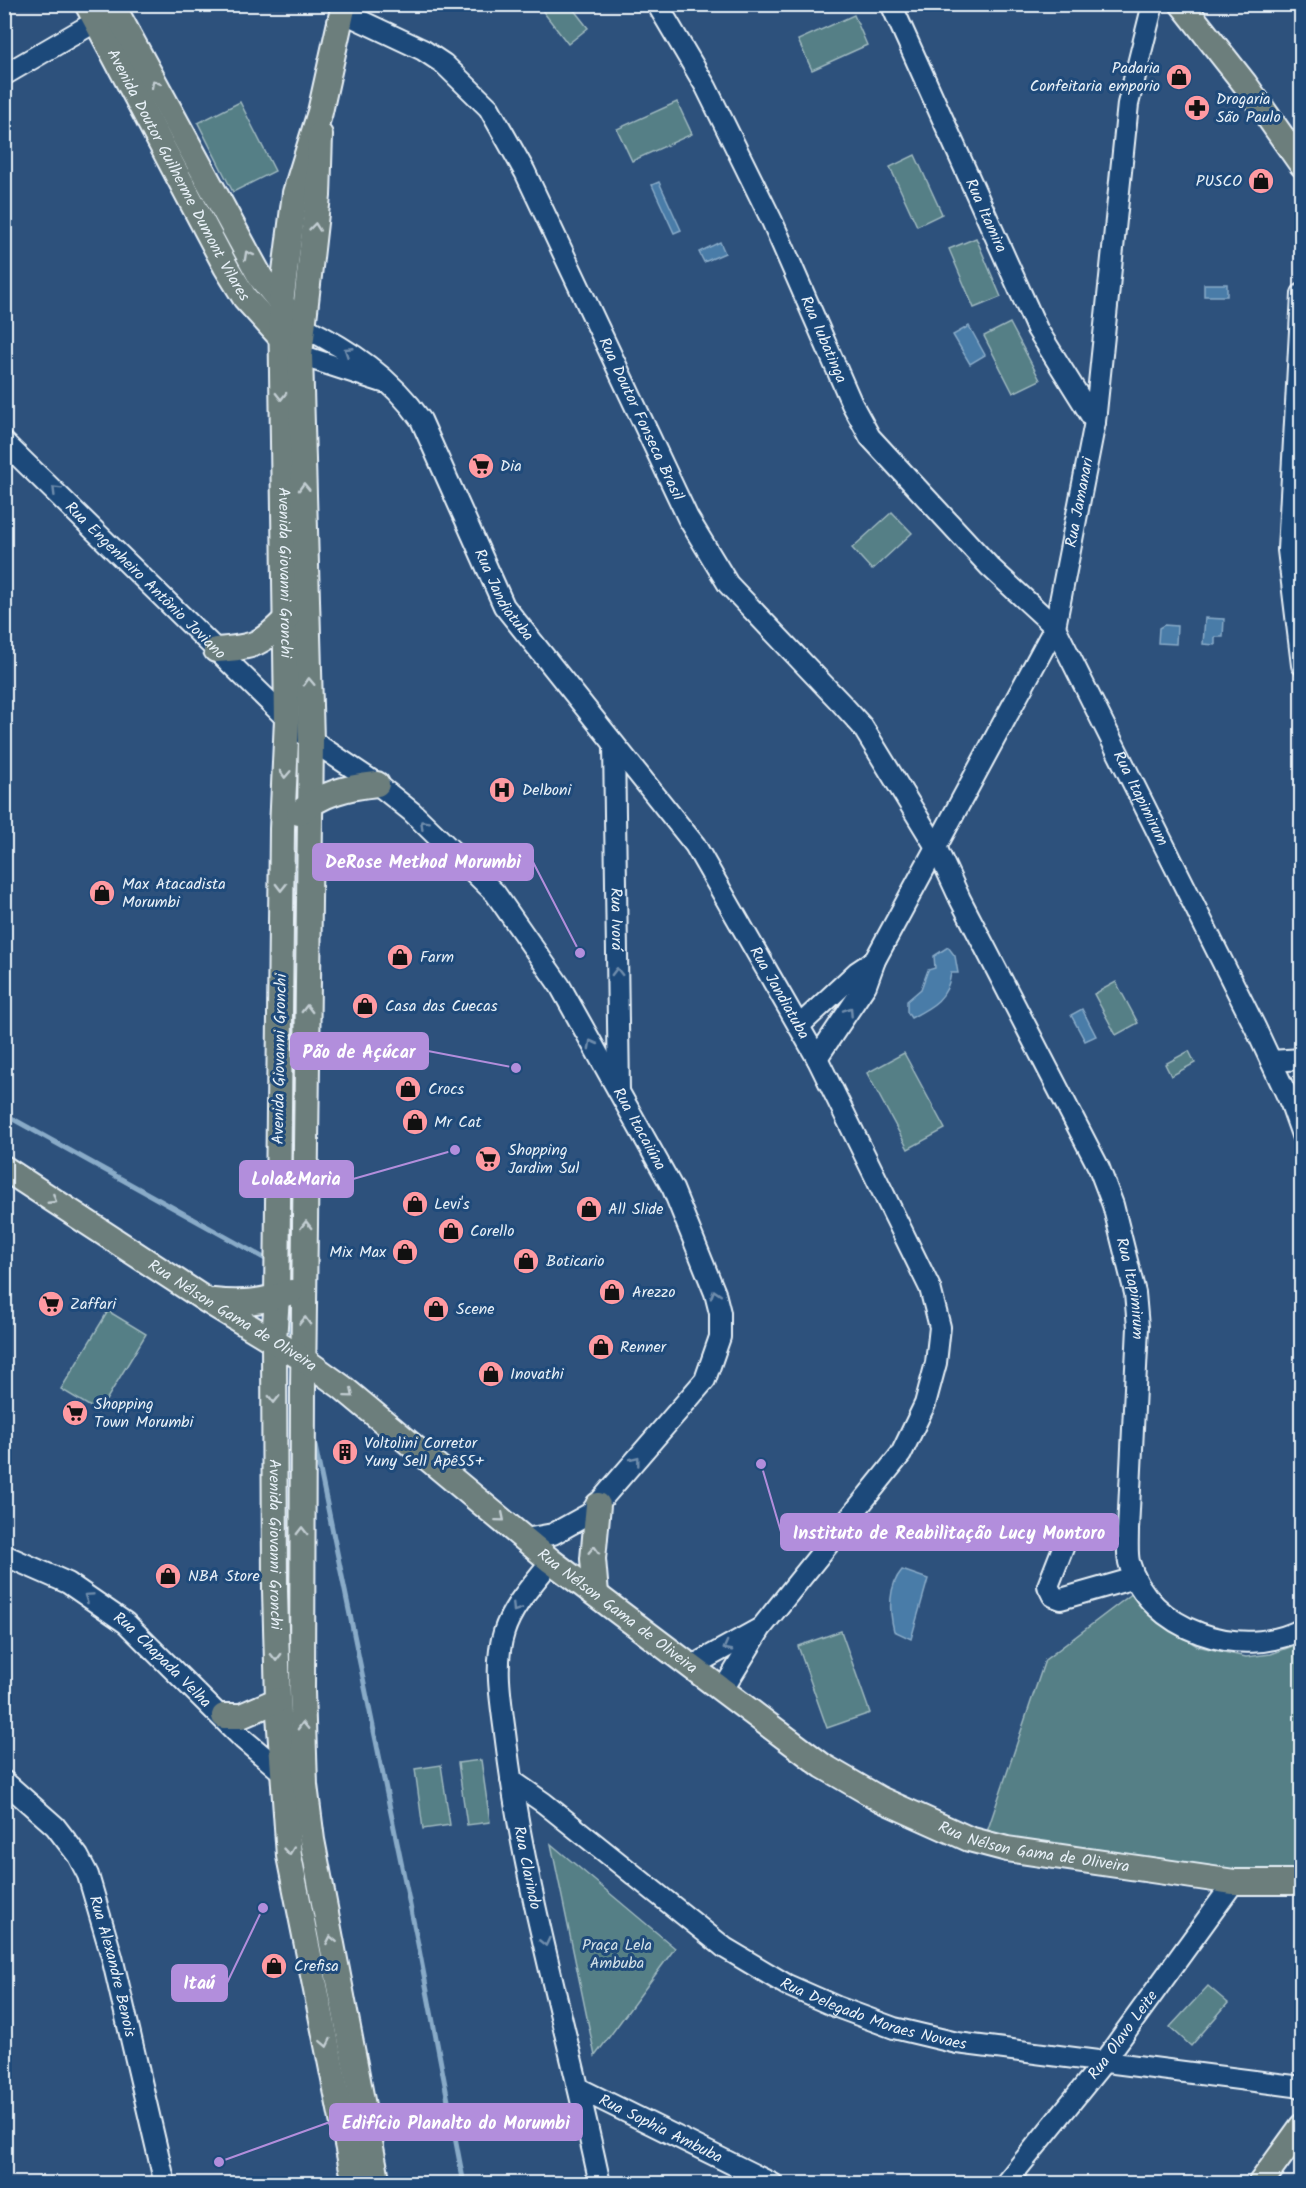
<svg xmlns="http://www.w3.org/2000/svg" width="1306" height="2188" font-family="Kalam,sans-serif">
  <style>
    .green { fill: #557f86; stroke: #9eb8bf; stroke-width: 1.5 }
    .water { fill: #4a7ca8; stroke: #89abc8; stroke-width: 1.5 }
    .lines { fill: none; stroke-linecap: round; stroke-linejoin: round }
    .stream { stroke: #89abc8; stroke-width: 5 }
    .minor-casing { stroke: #e8f1f8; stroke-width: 24 }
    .major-casing { stroke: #e8f1f8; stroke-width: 28 }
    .minor { stroke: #1f4a7a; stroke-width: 20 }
    .major { stroke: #6c7e7c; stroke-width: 24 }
    .oneway { stroke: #c3ced3 }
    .oneway2 { stroke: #6f8dac }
    .labels { text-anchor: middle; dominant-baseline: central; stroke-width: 6; stroke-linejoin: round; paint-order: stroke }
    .poi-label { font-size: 16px; fill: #e8f1f8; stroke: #1f4a7a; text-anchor: start }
    .street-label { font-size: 16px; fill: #e8f1f8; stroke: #1f4a7a }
    .park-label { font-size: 16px; fill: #d2e0e7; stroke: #1f4a7a }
    .leader { fill: none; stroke: #b28edc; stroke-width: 2 }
    .callout-dot { fill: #b28edc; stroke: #1f4a7a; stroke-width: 2 }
    .callout { fill: #b28edc; stroke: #b28edc; stroke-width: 2 }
    .callout-label { font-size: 18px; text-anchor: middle; font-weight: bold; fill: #fff }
  </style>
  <rect width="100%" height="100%" fill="#2d517c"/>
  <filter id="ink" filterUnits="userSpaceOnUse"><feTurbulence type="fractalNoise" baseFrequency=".0167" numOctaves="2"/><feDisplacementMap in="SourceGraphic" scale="12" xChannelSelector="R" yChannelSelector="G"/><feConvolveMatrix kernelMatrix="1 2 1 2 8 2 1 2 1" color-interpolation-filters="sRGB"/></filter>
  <g filter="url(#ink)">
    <g class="green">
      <path d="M538,5H570L588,28L568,44Z"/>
      <path d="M854,15L867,45L812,70L798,40Z"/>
      <path d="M240,102L275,171L233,192L198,123Z"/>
      <path d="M677,102L692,134L632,161L617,129Z"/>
      <path d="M915,155L942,214L917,226L890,167Z"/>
      <path d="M976,238L1001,297L974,308L949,249Z"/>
      <path d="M1010,323L1040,380L1013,393L984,336Z"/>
      <path d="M892,512L912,533L872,570L852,548Z"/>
      <path d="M1116,982L1138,1023L1116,1035L1094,994Z"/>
      <path d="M1189,1051L1195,1063L1171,1076L1165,1064Z"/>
      <path d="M904,1053L945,1129L908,1149L867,1073Z"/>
      <path d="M108,1311L146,1334L99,1412L61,1389Z"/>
      <path d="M1133,1593L1158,1621L1197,1646L1246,1657L1271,1654L1301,1643V1877L1255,1876L985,1838L1045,1660Z"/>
      <path d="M841,1631L870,1713L827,1728L798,1646Z"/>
      <path d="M481,1760L490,1822L467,1825L458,1763Z"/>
      <path d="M441,1765L450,1825L423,1829L415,1769Z"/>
      <path d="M551,1844L675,1948L595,2056Z"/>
      <path d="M1208,1986L1228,2003L1191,2046L1170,2027Z"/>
    </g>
    <g class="water">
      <path d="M659,182L681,230L674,233L652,185Z"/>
      <path d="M720,242L725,253L704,262L699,252Z"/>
      <rect x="1204" y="284" width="23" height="12"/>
      <path d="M969,326L985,355L970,364L953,335Z"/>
      <path d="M1205,618L1224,619L1223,637H1215V645L1203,644Z"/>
      <path d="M1164,625L1177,626L1176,644L1158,643L1159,628Z"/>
      <path d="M948,947L955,956L958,973H951C948,999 932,1007 911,1018L907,1012V1001L921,989L928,970L935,968L934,956Z"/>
      <path d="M1082,1009L1096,1036L1085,1041L1071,1015Z"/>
      <path d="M902,1570L928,1579L911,1639L894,1631C889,1611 888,1586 902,1570Z"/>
    </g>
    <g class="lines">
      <g class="stream">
        <path d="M4,1114L271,1262"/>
        <path d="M287,1311L293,1340"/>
        <path d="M314,1441L418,1944L464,2184"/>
      </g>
      <g class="minor-casing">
        <g id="minor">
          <path id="s1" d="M657,4L706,87L772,221L852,404L870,437L990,567L1055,627L1255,1027L1291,1104L1302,1135"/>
          <path id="s2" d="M891,4L1037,329L1095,422"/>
          <path id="s3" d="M342,12L423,50L444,64L489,108L525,172L688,518L728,584L842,704L862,726L878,752L936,847L960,899L1099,1168L1113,1205L1135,1293L1138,1327L1128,1530C1128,1540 1127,1553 1129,1562C1148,1631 1242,1661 1302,1629"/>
          <path d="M4,75L107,15"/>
          <path d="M1302,294L1288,550L1302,665"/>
          <path id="s4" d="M304,327C350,350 391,377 421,420L504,606L695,845L817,1058L930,1288L940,1327L936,1363L925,1404L901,1454L761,1628L722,1691"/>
          <path d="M300,355L383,382"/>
          <path id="s5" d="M4,442L287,719L311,740L377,784L412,812L495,893L560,986L673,1189L715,1293L720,1313V1337L705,1380L589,1514L553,1534L525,1539"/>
          <path id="s6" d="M614,745L619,1091"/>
          <path d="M799,1026L857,972L875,960"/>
          <path id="s7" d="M817,1058L866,985L875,960L1055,627L1095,422L1128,104L1153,4"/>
          <path d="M1271,1061L1302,1059"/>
          <path d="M1068,1535L1048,1586L1053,1596L1061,1599L1135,1578"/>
          <path id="s8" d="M4,1555L68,1583L126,1623L243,1739L289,1778"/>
          <path id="s9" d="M551,1561C534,1583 512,1606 504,1632C493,1666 502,1706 506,1741C524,1890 569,2036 600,2184"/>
          <path d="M692,1666L759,1629"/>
          <path id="s10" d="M511,1780L544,1803L725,1948L787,1985L837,2007L894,2028L957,2043L1302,2087"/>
          <path id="s11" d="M4,1781L55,1826L78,1856L88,1875L112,1957L165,2184"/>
          <path id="s12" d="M580,2089L773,2184"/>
          <path id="s13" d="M1005,2184L1102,2064L1234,1882"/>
        </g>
      </g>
      <g class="major-casing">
        <g id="major">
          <path id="s14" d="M87,4L226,267L245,298L285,342"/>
          <path d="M112,4L261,278L286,309"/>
          <path id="s15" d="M344,4L320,112L295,193L281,303L287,719L282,829L277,1297L274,1340L275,1591L278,1700L289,1856L355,2184"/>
          <path d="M1182,4L1245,84L1302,165"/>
          <path d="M320,135L318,196L300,355L311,740L303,1387L302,1691L305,1785L312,1840L378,2184"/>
          <path d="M216,650C254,647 261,645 287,618"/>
          <path d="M299,813C322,793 348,787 377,784"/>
          <path id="s16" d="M4,1168L206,1300L303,1359L342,1387L551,1561L823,1766L880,1799L969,1839L1007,1849L1234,1882H1302"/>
          <path d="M213,1301C242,1304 264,1302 291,1292"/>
          <path d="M596,1594L593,1559L598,1505"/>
          <path d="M224,1716H241L278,1700"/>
          <path d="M1260,2184L1302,2126"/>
        </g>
      </g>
      <use href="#minor" class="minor"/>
      <use href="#major" class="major"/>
    </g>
    <defs><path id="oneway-chevron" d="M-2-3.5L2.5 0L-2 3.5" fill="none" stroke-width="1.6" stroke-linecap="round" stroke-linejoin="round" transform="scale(1.5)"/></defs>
    <g class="oneway">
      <use href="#oneway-chevron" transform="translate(155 84) rotate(-118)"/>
      <use href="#oneway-chevron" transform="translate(315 227) rotate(-84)"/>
      <use href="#oneway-chevron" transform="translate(248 255) rotate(-119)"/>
      <use href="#oneway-chevron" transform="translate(281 396) rotate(89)"/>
      <use href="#oneway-chevron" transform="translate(304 487) rotate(-92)"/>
      <use href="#oneway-chevron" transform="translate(309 682) rotate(-92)"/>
      <use href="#oneway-chevron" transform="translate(285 774) rotate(93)"/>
      <use href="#oneway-chevron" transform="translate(281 887) rotate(91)"/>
      <use href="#oneway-chevron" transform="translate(307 1009) rotate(-90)"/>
      <use href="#oneway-chevron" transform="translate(53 1200) rotate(33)"/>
      <use href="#oneway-chevron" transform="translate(306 1225) rotate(-90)"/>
      <use href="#oneway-chevron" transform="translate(305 1321) rotate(-88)"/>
      <use href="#oneway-chevron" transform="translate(350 1394) rotate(40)"/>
      <use href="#oneway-chevron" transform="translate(274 1399) rotate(90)"/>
      <use href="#oneway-chevron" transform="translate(501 1518) rotate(40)"/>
      <use href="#oneway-chevron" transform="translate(302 1531) rotate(-90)"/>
      <use href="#oneway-chevron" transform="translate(594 1550) rotate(-88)"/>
      <use href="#oneway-chevron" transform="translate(276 1657) rotate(89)"/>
      <use href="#oneway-chevron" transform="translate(303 1726) rotate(-92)"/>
      <use href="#oneway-chevron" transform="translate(289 1851) rotate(84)"/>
      <use href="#oneway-chevron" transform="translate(331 1940) rotate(-101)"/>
      <use href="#oneway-chevron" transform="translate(326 2043) rotate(79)"/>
    </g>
    <g class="oneway2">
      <use href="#oneway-chevron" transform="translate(348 351) rotate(-147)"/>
      <use href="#oneway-chevron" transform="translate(56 490) rotate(-135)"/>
      <use href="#oneway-chevron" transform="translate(424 824) rotate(-135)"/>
      <use href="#oneway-chevron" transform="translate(617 972) rotate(-91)"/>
      <use href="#oneway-chevron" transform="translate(849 1011) rotate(-56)"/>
      <use href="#oneway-chevron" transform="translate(592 1044) rotate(-119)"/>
      <use href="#oneway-chevron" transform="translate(715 1294) rotate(-107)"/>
      <use href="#oneway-chevron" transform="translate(636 1460) rotate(-52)"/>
      <use href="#oneway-chevron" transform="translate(88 1597) rotate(-146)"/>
      <use href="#oneway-chevron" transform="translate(516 1608) rotate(123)"/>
      <use href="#oneway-chevron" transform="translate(727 1647) rotate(152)"/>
      <use href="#oneway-chevron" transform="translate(545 1942) rotate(77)"/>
    </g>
  </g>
  <defs>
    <g id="shop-disc" transform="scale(1.35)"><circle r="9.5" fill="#ff9aa2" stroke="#1f4a7a"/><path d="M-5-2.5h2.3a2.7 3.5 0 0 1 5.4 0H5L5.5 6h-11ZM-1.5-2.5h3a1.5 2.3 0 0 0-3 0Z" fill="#111"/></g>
    <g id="pharmacy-disc" transform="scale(1.35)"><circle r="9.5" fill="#ff9aa2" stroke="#1f4a7a"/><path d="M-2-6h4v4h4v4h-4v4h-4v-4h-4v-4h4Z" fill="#111"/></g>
    <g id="supermarket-disc" transform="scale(1.35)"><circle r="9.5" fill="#ff9aa2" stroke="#1f4a7a"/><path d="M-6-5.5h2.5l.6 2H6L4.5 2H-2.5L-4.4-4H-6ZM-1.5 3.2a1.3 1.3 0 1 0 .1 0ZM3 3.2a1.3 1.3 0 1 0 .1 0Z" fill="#111"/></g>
    <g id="hospital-disc" transform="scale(1.35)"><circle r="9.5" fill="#ff9aa2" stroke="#1f4a7a"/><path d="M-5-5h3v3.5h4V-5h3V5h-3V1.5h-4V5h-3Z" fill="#111"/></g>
    <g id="building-disc" transform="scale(1.35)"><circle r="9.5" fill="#ff9aa2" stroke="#1f4a7a"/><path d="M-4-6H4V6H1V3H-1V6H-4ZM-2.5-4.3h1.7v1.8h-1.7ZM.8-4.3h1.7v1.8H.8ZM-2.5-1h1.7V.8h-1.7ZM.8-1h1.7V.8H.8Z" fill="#111"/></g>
  </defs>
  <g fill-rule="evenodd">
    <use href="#shop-disc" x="1179" y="77"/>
    <use href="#pharmacy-disc" x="1197" y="108"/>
    <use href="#shop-disc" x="1261" y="181"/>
    <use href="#supermarket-disc" x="481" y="466"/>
    <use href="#hospital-disc" x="502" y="790"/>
    <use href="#shop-disc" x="102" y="893"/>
    <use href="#shop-disc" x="400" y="957"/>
    <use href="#shop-disc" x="365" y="1006"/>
    <use href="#shop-disc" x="408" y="1089"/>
    <use href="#shop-disc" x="415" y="1122"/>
    <use href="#supermarket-disc" x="488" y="1159"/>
    <use href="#shop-disc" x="415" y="1204"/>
    <use href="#shop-disc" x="589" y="1209"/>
    <use href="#shop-disc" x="451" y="1231"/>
    <use href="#shop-disc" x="405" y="1252"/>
    <use href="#shop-disc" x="526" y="1261"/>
    <use href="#shop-disc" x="612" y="1292"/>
    <use href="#supermarket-disc" x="51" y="1304"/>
    <use href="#shop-disc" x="436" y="1309"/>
    <use href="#shop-disc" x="601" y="1347"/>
    <use href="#shop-disc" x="491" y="1374"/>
    <use href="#supermarket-disc" x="75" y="1413"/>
    <use href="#building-disc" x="345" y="1452"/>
    <use href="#shop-disc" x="168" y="1576"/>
    <use href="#shop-disc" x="274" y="1966"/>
  </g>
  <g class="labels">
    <g class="poi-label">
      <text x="1160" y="68" text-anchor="end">Padaria<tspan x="1160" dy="18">Confeitaria emporio</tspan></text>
      <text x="1216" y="99">Drogaria<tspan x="1216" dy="18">São Paulo</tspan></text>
      <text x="1242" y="181" text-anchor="end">PUSCO</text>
      <text x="500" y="466">Dia</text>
      <text x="522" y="790">Delboni</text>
      <text x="122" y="884">Max Atacadista<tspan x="122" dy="18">Morumbi</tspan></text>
      <text x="420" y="957">Farm</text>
      <text x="385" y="1006">Casa das Cuecas</text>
      <text x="428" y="1089">Crocs</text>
      <text x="434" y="1122">Mr Cat</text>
      <text x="508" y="1150">Shopping<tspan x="508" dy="18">Jardim Sul</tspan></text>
      <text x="434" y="1204">Levi's</text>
      <text x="608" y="1209">All Slide</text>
      <text x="470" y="1231">Corello</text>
      <text x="386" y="1252" text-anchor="end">Mix Max</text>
      <text x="546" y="1261">Boticario</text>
      <text x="632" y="1292">Arezzo</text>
      <text x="70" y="1304">Zaffari</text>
      <text x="456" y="1309">Scene</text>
      <text x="620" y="1347">Renner</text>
      <text x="510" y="1374">Inovathi</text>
      <text x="94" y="1404">Shopping<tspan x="94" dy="18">Town Morumbi</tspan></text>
      <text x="364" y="1443">Voltolini Corretor<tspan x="364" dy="18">Yuny Sell Apê55+</tspan></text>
      <text x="188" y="1576">NBA Store</text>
      <text x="294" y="1966">Crefisa</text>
    </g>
    <g class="street-label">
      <text stroke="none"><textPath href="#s14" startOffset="194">Avenida Doutor Guilherme Dumont Vilares</textPath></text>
      <text stroke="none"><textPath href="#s2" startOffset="232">Rua Itamira</textPath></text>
      <text stroke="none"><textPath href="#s1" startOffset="375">Rua Iubatinga</textPath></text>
      <text stroke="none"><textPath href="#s3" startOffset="524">Rua Doutor Fonseca Brasil</textPath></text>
      <text stroke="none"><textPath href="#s7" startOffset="620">Rua Jamanari</textPath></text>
      <text stroke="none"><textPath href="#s15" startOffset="576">Avenida Giovanni Gronchi</textPath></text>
      <text stroke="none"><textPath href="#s5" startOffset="198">Rua Engenheiro Antônio Joviano</textPath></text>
      <text stroke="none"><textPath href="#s4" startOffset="345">Rua Jandiatuba</textPath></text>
      <text stroke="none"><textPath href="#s1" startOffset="940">Rua Itapimirum</textPath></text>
      <text stroke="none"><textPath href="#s6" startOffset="174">Rua Ivorá</textPath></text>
      <text stroke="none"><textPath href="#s4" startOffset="831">Rua Jandiatuba</textPath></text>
      <text transform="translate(280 1059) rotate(-89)">Avenida Giovanni Gronchi</text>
      <text stroke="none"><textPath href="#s5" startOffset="945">Rua Itacaiúna</textPath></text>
      <text stroke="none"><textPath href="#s3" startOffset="1533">Rua Itapimirum</textPath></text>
      <text stroke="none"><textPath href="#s16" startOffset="272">Rua Nélson Gama de Oliveira</textPath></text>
      <text stroke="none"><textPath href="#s15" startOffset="1548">Avenida Giovanni Gronchi</textPath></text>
      <text stroke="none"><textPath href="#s16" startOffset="758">Rua Nélson Gama de Oliveira</textPath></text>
      <text stroke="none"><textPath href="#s8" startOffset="192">Rua Chapada Velha</textPath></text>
      <text stroke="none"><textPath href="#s16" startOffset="1244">Rua Nélson Gama de Oliveira</textPath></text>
      <text stroke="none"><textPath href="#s9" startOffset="324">Rua Clarindo</textPath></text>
      <text stroke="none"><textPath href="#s11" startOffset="222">Rua Alexandre Benois</textPath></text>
      <text stroke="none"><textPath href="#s10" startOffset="436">Rua Delegado Moraes Novaes</textPath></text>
      <text stroke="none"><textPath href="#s13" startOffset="190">Rua Olavo Leite</textPath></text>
      <text stroke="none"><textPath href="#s12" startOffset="90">Rua Sophia Ambuba</textPath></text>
    </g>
    <g class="park-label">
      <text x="617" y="1945">Praça Lela<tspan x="617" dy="18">Ambuba</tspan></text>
    </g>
  </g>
  <path class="leader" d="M580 953L533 862M516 1068L428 1051M455 1150L353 1179M761 1464L781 1532M263 1908L227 1983M219 2162L330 2122"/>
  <g class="callout-dot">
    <circle cx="580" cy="953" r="6"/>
    <circle cx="516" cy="1068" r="6"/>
    <circle cx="455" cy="1150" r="6"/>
    <circle cx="761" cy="1464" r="6"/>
    <circle cx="263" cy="1908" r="6"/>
    <circle cx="219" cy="2162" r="6"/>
  </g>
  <g class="callout">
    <rect x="313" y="844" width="220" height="36" rx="6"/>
    <rect x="291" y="1033" width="137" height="36" rx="6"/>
    <rect x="240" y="1161" width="113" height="36" rx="6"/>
    <rect x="781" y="1514" width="337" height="36" rx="6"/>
    <rect x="172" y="1965" width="55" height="36" rx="6"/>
    <rect x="330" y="2104" width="252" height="36" rx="6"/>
  </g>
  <g class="callout-label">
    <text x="423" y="868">DeRose Method Morumbi</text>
    <text x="359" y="1058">Pão de Açúcar</text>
    <text x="296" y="1185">Lola&amp;Maria</text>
    <text x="949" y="1539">Instituto de Reabilitação Lucy Montoro</text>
    <text x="199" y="1989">Itaú</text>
    <text x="456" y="2129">Edifício Planalto do Morumbi</text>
  </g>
  <rect width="1306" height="2188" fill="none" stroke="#1f4a7a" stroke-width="24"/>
  <rect x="12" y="12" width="1282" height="2164" fill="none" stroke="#e8f1f8" stroke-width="2" filter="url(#ink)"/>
</svg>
